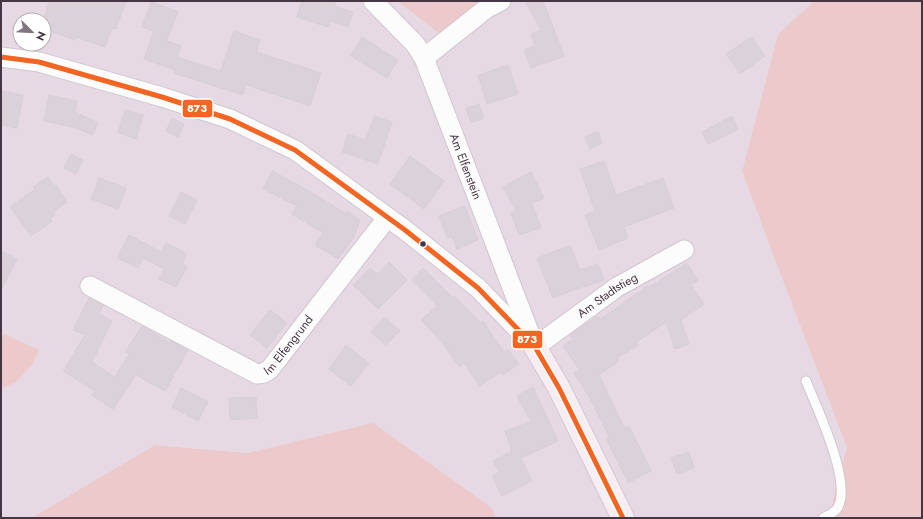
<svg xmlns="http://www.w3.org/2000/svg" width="923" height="519" font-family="Jost,sans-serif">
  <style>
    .residential { fill: #e6d9e4; fill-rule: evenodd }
    .green { fill: #eccacc }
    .building { fill: #dad2d8; stroke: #d8cfd7 }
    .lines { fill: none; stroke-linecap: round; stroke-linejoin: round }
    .lane-casing { stroke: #cfc6cd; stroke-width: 11 }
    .street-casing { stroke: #cfc6cd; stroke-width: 21 }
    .secondary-casing { stroke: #d7c7d3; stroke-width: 24 }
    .lane { stroke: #fdfcfd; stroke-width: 9 }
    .street { stroke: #fdfcfd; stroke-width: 19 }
    .secondary { stroke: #f7eef4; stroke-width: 22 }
    .bus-1-casing { stroke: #fff; stroke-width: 8 }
    .bus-1 { stroke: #f26522; stroke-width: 5 }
    .bus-dot { fill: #463643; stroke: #fff; stroke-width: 1.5 }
    .labels { text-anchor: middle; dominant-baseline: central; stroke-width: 3; stroke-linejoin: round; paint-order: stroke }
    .street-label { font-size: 12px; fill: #463643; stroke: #fff }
    .line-badge { stroke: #fff; stroke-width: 1.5 }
    .badge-label { font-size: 11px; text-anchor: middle; font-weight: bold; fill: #fff }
  </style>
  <rect width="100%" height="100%" fill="#f0e9ef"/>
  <path class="residential" d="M1,1H397L441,35L484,1H814L778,34L742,171L773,255L847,448L836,486L831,510L815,518H497L491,507L373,424L248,453L155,445L31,518H1ZM20,20H44V44H20Z"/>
  <g class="green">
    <path d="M397,1H484L441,35Z"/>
    <path d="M814,1H922V518H816L831,510L836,486L847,448L773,255L742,171L778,34Z"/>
    <path d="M4,334L39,350L32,365L16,382L1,389V340Z"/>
    <path d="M373,423L491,507L497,518H31L155,445L248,453Z"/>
  </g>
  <g class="building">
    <path d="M50,1H126L116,29L112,28L105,47L76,37L75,40L44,29V17Z"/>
    <path d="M302,1H336L334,6L353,12L348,27L330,21L328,27L297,17Z"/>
    <path d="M525,1H543L564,56L531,68L524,50L535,46L531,34L541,30Z"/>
    <path d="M151,2L178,11L167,41L181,46L177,57L221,71L234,31L260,40L256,52L321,73L310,106L246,85L243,95L174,73L175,70L144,59L154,31L142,27Z"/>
    <path d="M362,37L398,60L387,78L351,56Z"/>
    <path d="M751,37L765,56L740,74L726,54Z"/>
    <path d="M508,65L518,94L487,104L478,75Z"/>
    <path d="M1,91L23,95L17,128L1,125Z"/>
    <path d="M49,95L77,101L75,112L98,123L92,135L77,128L44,121Z"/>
    <path d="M479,104L484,118L471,123L466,108Z"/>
    <path d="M125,110L143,115L136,139L118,133Z"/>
    <path d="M374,116L392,122L378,164L342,152L348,134L366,140Z"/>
    <path d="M732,116L738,129L708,144L702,132Z"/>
    <path d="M172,118L184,124L178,137L166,131Z"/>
    <path d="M598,131L602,143L590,149L585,137Z"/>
    <path d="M71,154L83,160L76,174L64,168Z"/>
    <path d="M410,156L444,181L424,209L390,184Z"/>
    <path d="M604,161L616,195L663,178L674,208L624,227L628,238L599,250L585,215L595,211L580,169Z"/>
    <path d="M272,171L311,192L346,214L347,211L360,220L354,237L338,259L315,245L323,233L292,214L297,206L263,189Z"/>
    <path d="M531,172L544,198L532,203L541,228L519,235L511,213L516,211L503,187Z"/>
    <path d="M48,177L55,187L56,185L67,202L53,212L55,215L50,218L52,221L31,236L10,207L35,189L33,187Z"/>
    <path d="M99,178L126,188L118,209L91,199Z"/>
    <path d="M181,192L197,200L185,224L169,216Z"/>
    <path d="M465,206L478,240L457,249L452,237L448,239L439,216Z"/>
    <path d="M129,235L161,252L166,243L187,254L182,264L187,267L176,287L159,279L164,269L143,258L138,268L117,258Z"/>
    <path d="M570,245L580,270L598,264L604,280L585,287L584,286L553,298L537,258Z"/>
    <path d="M1,251L17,259L1,290Z"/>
    <path d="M389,262L407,280L378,309L353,285L370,268L377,274Z"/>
    <path d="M687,263L698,280L691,285L704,304L681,320L689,344L675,349L666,322L637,342L639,345L617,358L619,361L599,375L625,429L629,426L651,471L628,483L606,438L609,437L588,395L574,373L579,369L563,346L573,339L570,335L573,333L598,316L601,319L647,286L648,288Z"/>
    <path d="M423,268L453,298L454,296L481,323L483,321L504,352L508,349L519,364L503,375L501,372L480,386L464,363L460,367L443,344L421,320L437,306L411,280Z"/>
    <path d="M89,298L103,305L99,314L112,321L92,362L115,377L129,354L125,352L142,326L170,343L171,341L188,350L165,391L136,375L113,409L92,395L95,391L63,371L85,335L73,330Z"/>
    <path d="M270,310L287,323L267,348L250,335Z"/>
    <path d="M385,317L400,331L386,345L371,332Z"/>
    <path d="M346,345L369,363L351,386L329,369Z"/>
    <path d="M533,387L558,441L521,458L532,481L502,496L492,476L499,472L493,461L512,451L505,431L531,422L517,396Z"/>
    <path d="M181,388L208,402L198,421L172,407Z"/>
    <path d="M256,397L257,418L230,420L229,398Z"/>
    <path d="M689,452L694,468L677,474L671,458Z"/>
  </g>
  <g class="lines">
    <g class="lane-casing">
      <path id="lane" d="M806,381C817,408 852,482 838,507C835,513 828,515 823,518"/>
    </g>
    <g class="street-casing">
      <g id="street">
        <path id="s1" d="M373,1L415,44L424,58L531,337"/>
        <path d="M1,57L39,62L162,97L230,119L295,150L405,230L478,288L535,347"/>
        <path d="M424,58L487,8L501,1"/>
        <path id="s2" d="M90,286L257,374L264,373L270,369L387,218"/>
        <path id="s3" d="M535,347L617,287L684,250"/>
      </g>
    </g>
    <g class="secondary-casing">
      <path id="secondary" d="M535,347L559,388L623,518"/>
    </g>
    <use href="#lane" class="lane"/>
    <use href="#street" class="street"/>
    <use href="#secondary" class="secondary"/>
    <g class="bus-1-casing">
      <path id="bus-1" d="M1,57L39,62L162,97L230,119L295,150L405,230L478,288L535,347L559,388L623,518"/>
    </g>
    <use href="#bus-1" class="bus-1"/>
  </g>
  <circle class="bus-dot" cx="423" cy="244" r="3.5"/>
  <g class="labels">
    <g class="street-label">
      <text stroke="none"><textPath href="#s1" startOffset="193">Am Elfenstein</textPath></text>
      <text stroke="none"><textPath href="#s3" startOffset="89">Am Stadtstieg</textPath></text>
      <text stroke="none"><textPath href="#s2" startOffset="233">Im Elfengrund</textPath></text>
    </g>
  </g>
  <g class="line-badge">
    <rect x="182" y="99" width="31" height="19" rx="4" fill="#f26522"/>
    <rect x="512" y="330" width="31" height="19" rx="4" fill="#f26522"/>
  </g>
  <g class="badge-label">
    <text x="197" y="112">873</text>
    <text x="527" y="343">873</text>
  </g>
  <rect width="923" height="519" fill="none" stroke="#463643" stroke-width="4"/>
  <g transform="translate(32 32) rotate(114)"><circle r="19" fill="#ffffff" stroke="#b5afb4"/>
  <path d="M0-3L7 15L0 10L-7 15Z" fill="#82757f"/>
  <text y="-6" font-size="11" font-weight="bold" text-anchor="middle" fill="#463643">N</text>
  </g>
</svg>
